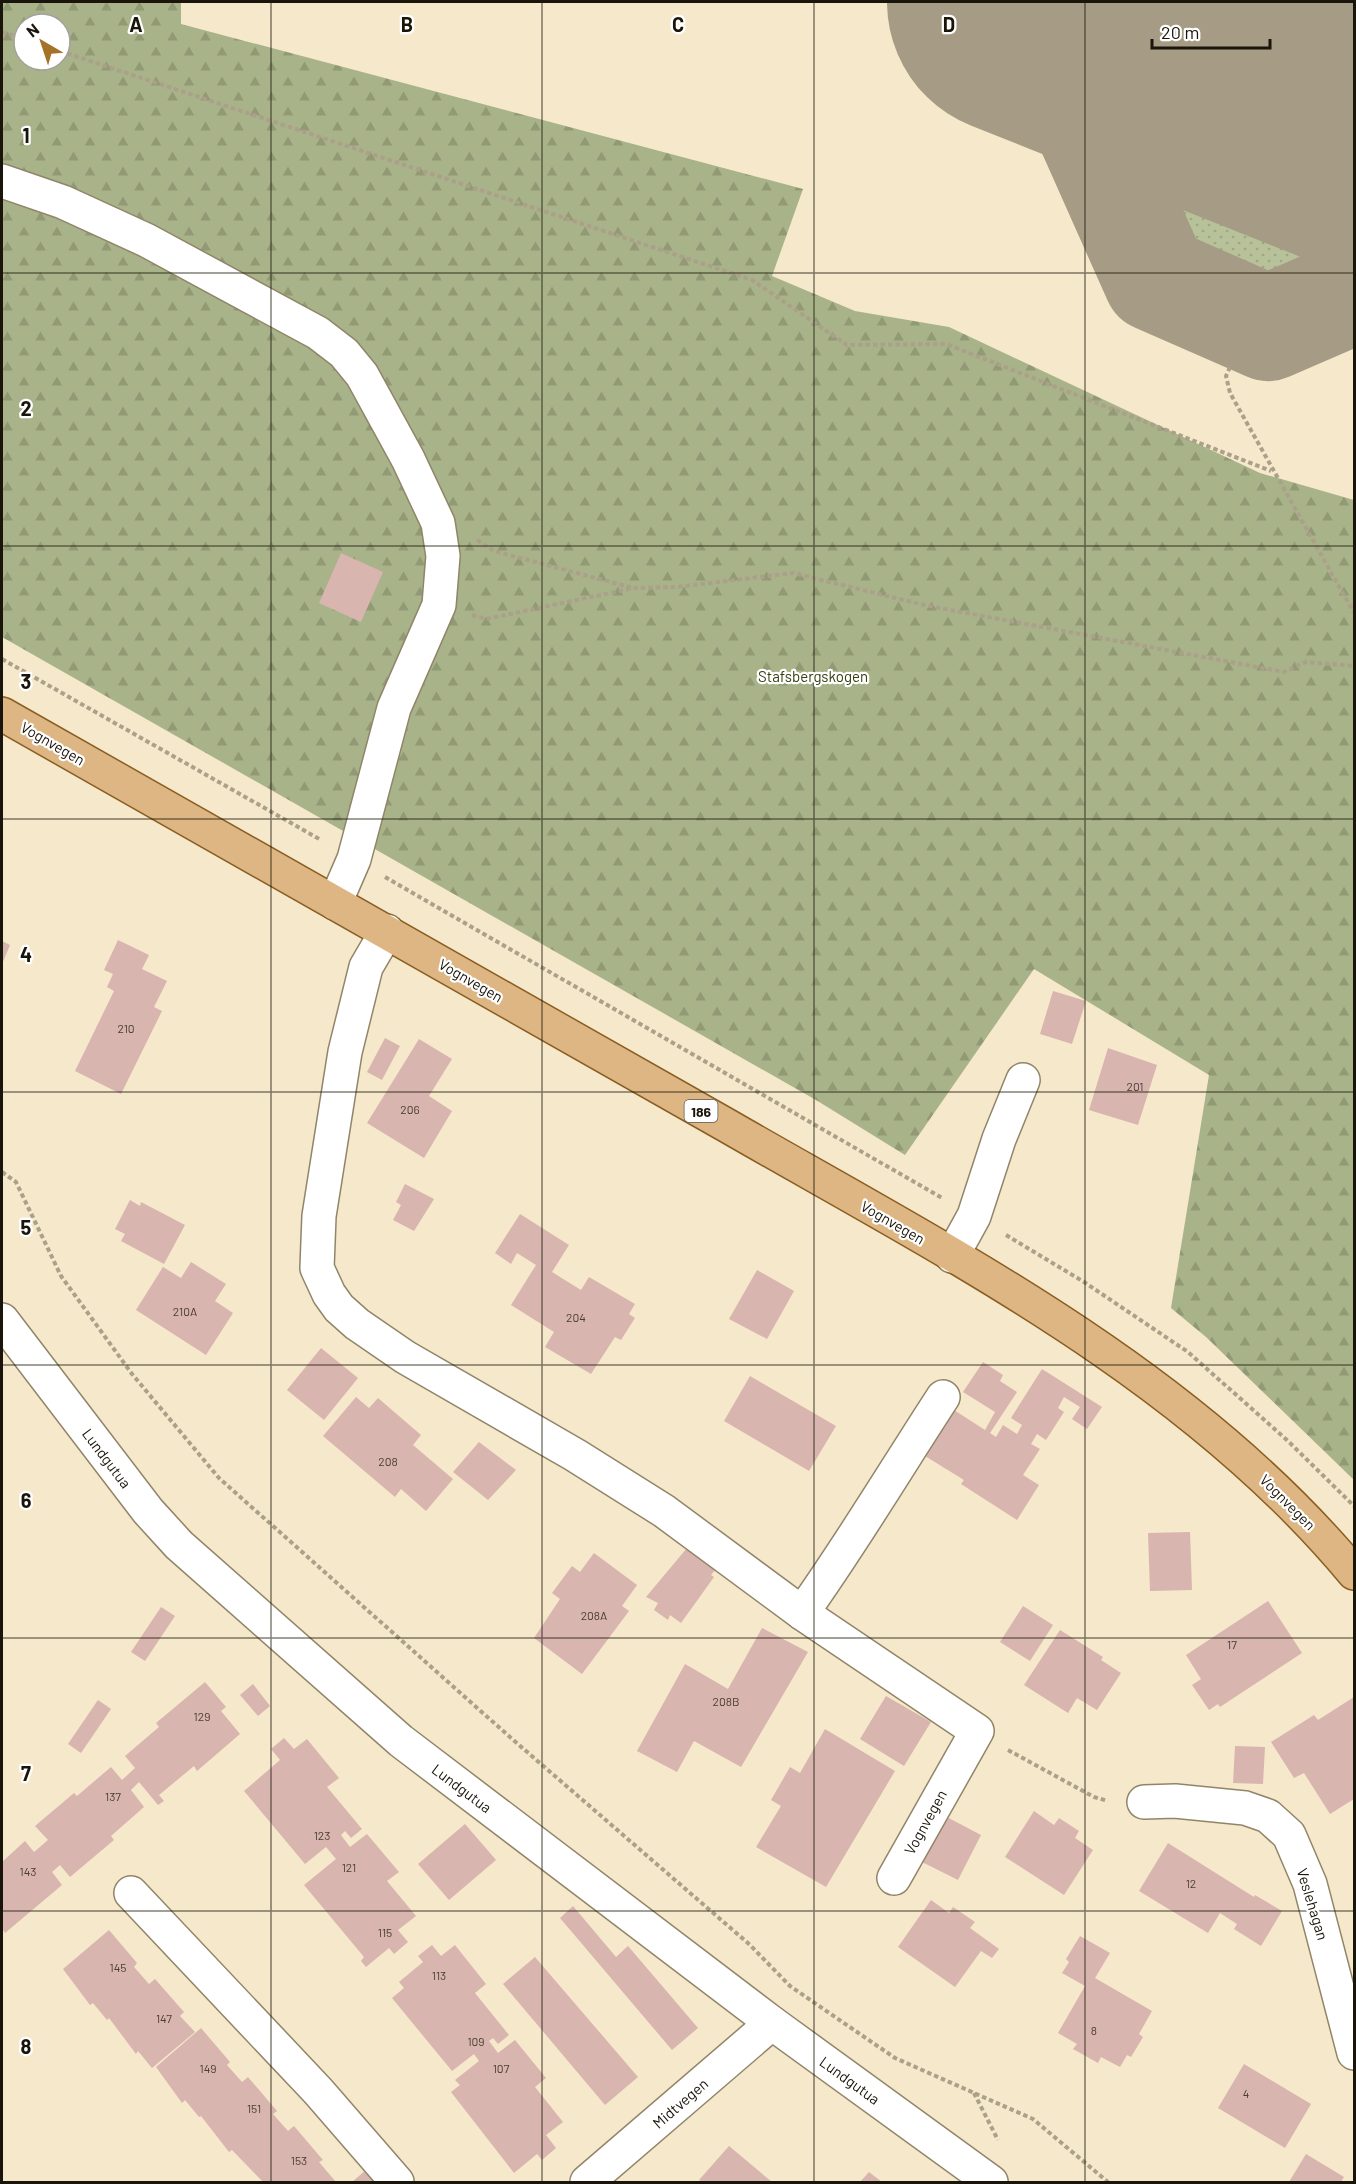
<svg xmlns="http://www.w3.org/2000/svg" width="1356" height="2184" font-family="Barlow,sans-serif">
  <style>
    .grass { fill: url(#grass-dots) }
    .forest { fill: url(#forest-firs); fill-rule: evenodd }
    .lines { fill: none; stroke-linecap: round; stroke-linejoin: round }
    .taxiway { stroke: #a69b84; stroke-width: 106 }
    .runway { stroke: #a69b84; stroke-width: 266 }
    .building { fill: #d9b5af }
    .minor-casing { stroke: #918569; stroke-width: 36 }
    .major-casing { stroke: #8a5e23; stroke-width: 36 }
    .path { stroke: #aba089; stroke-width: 4; stroke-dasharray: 4.5 3; stroke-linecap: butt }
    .minor { stroke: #fff; stroke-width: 33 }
    .major { stroke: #ddb683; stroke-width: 33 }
    .grid { fill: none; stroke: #1a150a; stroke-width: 1.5; stroke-opacity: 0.55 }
    .labels { text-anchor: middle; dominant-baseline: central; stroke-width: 4.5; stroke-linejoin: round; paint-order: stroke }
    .number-label { font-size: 12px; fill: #4a3d33 }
    .shield { fill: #fff; stroke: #5f5b54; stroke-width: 1.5 }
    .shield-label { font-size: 14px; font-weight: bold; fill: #1a150a }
    .park-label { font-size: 15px; fill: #353e0c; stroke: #fff }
    .street-label { font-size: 15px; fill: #1a150a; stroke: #fff }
    .grid-label { font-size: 20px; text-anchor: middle; font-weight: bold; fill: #1a150a; stroke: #fff; stroke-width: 4.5; stroke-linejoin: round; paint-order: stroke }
  </style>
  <defs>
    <pattern id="grass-dots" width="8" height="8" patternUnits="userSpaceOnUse" patternTransform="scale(1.5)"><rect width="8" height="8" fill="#b8c29a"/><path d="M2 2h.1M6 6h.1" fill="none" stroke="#9ea683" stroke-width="1.8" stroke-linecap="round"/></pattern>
    <pattern id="forest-firs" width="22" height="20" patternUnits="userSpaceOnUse" patternTransform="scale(1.5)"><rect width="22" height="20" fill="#a9b389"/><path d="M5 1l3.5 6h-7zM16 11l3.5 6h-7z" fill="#919975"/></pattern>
  </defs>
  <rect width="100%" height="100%" fill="#f6e8ca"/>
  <path class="grass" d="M1074,52L1354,165V272L1288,301L1163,251Z"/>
  <path class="forest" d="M2,2H181V24L803,189L772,276L855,311L949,327L1260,473L1354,500V1480L1206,1337L1171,1308L1209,1075L1034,969L905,1155L816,1100L2,637ZM24,24H60V60H24Z"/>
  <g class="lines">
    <path class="taxiway" d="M1035,7L1156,279L1268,328L1354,291"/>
    <path class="runway" d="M1020,2L1354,135"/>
  </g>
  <g class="building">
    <path d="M341,553L383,572L361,622L319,603Z"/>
    <path d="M118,940L149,955L142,969L167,981L154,1007L162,1011L121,1094L75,1071L114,991L107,987L113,974L104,970Z"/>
    <path d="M2,941L10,945L2,964Z"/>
    <path d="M1053,991L1086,1001L1072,1044L1040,1034Z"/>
    <path d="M385,1038L400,1046L382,1080L367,1072Z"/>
    <path d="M419,1039L452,1059L429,1096L452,1111L424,1158L367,1123Z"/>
    <path d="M1108,1048L1157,1065L1138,1125L1089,1110Z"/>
    <path d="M405,1184L434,1199L414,1231L393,1220L401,1205L396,1202Z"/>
    <path d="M130,1200L140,1206L141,1202L185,1225L164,1264L121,1241L125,1234L115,1229Z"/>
    <path d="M520,1214L569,1245L552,1272L581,1290L589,1277L635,1304L629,1314L635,1318L621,1340L615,1337L591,1374L545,1347L554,1332L511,1305L536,1265L517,1253L511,1264L495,1253Z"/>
    <path d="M191,1262L226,1284L215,1301L233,1313L206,1355L136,1310L163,1267L181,1278Z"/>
    <path d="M757,1270L794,1291L767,1339L729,1319Z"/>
    <path d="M321,1348L358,1378L324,1420L287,1390Z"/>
    <path d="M983,1362L1003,1375L1000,1381L1017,1392L990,1433L996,1437L1003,1425L1017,1434L1022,1425L1011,1418L1042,1369L1102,1407L1087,1429L1072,1419L1080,1407L1064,1397L1058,1408L1064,1412L1046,1440L1037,1434L1031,1444L1040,1449L1023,1475L1039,1485L1017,1520L961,1484L964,1480L925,1456L954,1410L985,1430L995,1412L963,1392Z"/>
    <path d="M750,1376L836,1426L809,1471L724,1421Z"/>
    <path d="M356,1397L369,1408L378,1398L421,1435L413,1445L453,1479L426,1511L401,1489L395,1497L323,1436Z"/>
    <path d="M479,1442L516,1470L488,1500L453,1472Z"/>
    <path d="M1190,1532L1192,1590L1150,1591L1148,1533Z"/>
    <path d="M687,1548L716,1569L711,1575L714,1577L681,1623L670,1615L668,1620L654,1610L658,1603L646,1597Z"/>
    <path d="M594,1553L637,1585L622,1606L629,1611L582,1674L534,1638L560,1599L552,1593L572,1566L580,1572Z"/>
    <path d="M1268,1601L1302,1653L1220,1707L1218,1704L1209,1710L1192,1685L1201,1679L1186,1655Z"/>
    <path d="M1023,1606L1053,1625L1030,1661L1000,1642Z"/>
    <path d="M161,1607L175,1616L145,1661L131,1652Z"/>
    <path d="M762,1628L808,1652L741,1767L694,1741L677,1772L637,1751L685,1664L728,1689Z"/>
    <path d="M1060,1630L1103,1657L1101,1660L1121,1673L1097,1710L1077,1698L1068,1713L1024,1685Z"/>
    <path d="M205,1682L226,1707L221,1711L240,1734L197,1771L194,1766L159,1795L164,1801L158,1805L139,1782L131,1790L144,1807L111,1836L114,1840L70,1877L60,1865L52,1872L62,1885L5,1933L2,1928V1862L25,1841L34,1852L48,1840L35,1826L74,1793L77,1796L111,1767L122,1780L135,1768L125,1756L159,1727L156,1723Z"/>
    <path d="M253,1684L270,1706L258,1716L240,1695Z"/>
    <path d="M886,1696L931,1722L904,1766L860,1739Z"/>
    <path d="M1354,1697V1799L1330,1814L1304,1773L1294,1778L1271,1742L1314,1715L1318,1720Z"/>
    <path d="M98,1700L111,1709L81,1753L68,1744Z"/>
    <path d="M825,1729L895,1771L826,1887L756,1847L781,1806L771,1800L790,1767L800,1773Z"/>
    <path d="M284,1738L294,1749L307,1739L339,1778L327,1787L362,1829L351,1838L345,1831L341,1835L350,1847L367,1834L399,1872L387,1881L416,1916L398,1930L408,1942L394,1954L389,1948L366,1967L361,1961L364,1957L304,1885L336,1859L326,1847L305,1864L244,1791L280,1760L271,1749Z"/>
    <path d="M1235,1746L1265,1747L1263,1784L1233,1783Z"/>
    <path d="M1034,1811L1054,1825L1059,1818L1079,1831L1075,1838L1093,1850L1064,1895L1005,1857Z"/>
    <path d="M943,1815L981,1835L958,1880L920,1861Z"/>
    <path d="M465,1824L496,1860L449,1900L418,1864Z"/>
    <path d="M1168,1843L1254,1897L1255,1895L1282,1911L1261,1946L1234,1929L1237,1924L1220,1913L1208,1933L1139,1891Z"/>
    <path d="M931,1900L949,1913L953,1907L975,1922L970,1928L999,1949L992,1958L981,1951L955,1987L898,1947Z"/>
    <path d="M573,1906L616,1957L628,1946L698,2028L672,2050L560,1918Z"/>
    <path d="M109,1930L137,1963L134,1967L149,1984L155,1979L184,2012L180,2016L195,2032L152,2068L138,2051L136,2054L109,2018L107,2020L93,2003L90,2005L63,1969Z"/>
    <path d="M1080,1936L1110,1953L1095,1978L1152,2011L1139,2034L1143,2037L1131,2057L1127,2055L1120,2067L1101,2057L1098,2063L1073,2049L1077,2044L1058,2033L1085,1986L1062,1973L1069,1962L1066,1959Z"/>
    <path d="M432,1945L441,1956L455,1945L486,1984L475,1993L509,2035L498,2044L493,2038L489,2041L498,2053L515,2040L546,2078L535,2087L563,2122L546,2135L556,2148L542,2160L537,2154L514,2173L451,2092L460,2085L455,2080L479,2061L474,2054L452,2071L392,1998L404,1988L399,1982L423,1962L418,1956Z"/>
    <path d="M535,1957L638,2077L605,2105L503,1984Z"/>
    <path d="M201,2028L230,2062L227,2065L242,2082L248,2077L277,2111L273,2114L288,2131L294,2126L323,2160L319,2162L336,2182H263L232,2150L229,2152L201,2116L199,2117L185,2100L182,2103L156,2067Z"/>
    <path d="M1244,2064L1311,2104L1285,2148L1218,2108Z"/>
    <path d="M729,2146L772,2182H702L699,2180Z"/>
    <path d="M1306,2154L1344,2177L1341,2182H1289Z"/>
    <path d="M366,2170L377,2182H352Z"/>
    <path d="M869,2172L882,2182H860Z"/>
  </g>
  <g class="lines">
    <g class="minor-casing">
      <g id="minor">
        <path d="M2,181L63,202L146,240L318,333L344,353L362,375L408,459L438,523L443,556L439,605L394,708L354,859L335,903"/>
        <path d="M387,931L366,967L345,1052L319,1216L317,1268L329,1294L339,1308L357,1324L405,1357L575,1455L664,1511L802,1613L977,1731L894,1878"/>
        <path d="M952,1256L974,1216L999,1139L1023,1080"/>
        <path d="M2,1320L148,1511L179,1545L401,1741L772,2023L991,2182"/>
        <path d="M802,1613C852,1543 896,1469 943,1397"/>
        <path d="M1144,1802L1175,1801L1245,1808L1268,1816L1289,1835L1310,1884L1354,2053"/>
        <path d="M131,1893L318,2091L397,2182"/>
        <path d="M587,2182L772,2023"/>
      </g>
    </g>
    <g class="major-casing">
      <path id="major" d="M2,714C243,851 485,987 726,1125C948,1253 1188,1373 1354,1573"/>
    </g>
    <g class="path">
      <path d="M2,32L24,39"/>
      <path d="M60,51L752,280L847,345L946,344L1271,471"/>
      <path d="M1230,367L1226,376L1230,393L1354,613"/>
      <path d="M477,540L494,551L633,588"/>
      <path d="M472,615L486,619L634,588L677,587L793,573L924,605L1284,672L1305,662L1354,666"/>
      <path d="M2,659L321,840"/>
      <path d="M385,877L942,1198"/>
      <path d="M2,1172L16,1182L61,1276L132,1374L219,1478L511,1738L749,1944L790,1986L895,2058L1033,2119L1108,2182"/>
      <path d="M1006,1235L1084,1282L1188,1352L1288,1441L1354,1506"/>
      <path d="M1008,1750L1094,1797L1108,1801"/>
      <path d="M974,2093L998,2140"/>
    </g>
    <use href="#minor" class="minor"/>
    <use href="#major" class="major"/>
  </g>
  <path class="grid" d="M271,2V2182M542,2V2182M814,2V2182M1085,2V2182M2,273H1354M2,546H1354M2,819H1354M2,1092H1354M2,1365H1354M2,1638H1354M2,1911H1354"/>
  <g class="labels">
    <g class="number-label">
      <text x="126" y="1028">210</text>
      <text x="1135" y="1086">201</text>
      <text x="410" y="1109">206</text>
      <text x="185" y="1311">210A</text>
      <text x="576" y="1317">204</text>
      <text x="388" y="1461">208</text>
      <text x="594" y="1615">208A</text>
      <text x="1232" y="1644">17</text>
      <text x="726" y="1701">208B</text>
      <text x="202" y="1716">129</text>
      <text x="113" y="1796">137</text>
      <text x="322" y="1835">123</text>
      <text x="349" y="1867">121</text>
      <text x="28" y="1871">143</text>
      <text x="1191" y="1883">12</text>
      <text x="385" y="1932">115</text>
      <text x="118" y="1967">145</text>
      <text x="439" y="1975">113</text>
      <text x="164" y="2018">147</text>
      <text x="1094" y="2030">8</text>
      <text x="476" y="2041">109</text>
      <text x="208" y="2068">149</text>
      <text x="501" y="2068">107</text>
      <text x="1246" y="2093">4</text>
      <text x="254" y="2108">151</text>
      <text x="299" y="2160">153</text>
    </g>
    <rect class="shield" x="684.5" y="1100" width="33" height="22" rx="4.5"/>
    <g class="shield-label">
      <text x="701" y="1111">186</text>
    </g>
    <g class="park-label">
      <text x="813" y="676">Stafsbergskogen</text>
    </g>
    <g class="street-label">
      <text transform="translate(53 743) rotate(30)">Vognvegen</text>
      <text transform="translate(471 980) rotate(30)">Vognvegen</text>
      <text transform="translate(893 1222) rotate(30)">Vognvegen</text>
      <text transform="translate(107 1458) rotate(53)">Lundgutua</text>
      <text transform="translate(1288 1502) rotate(45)">Vognvegen</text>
      <text transform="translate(462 1788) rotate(37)">Lundgutua</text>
      <text transform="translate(925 1822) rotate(-61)">Vognvegen</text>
      <text transform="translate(1313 1904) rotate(73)">Veslehagan</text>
      <text transform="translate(850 2080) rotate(36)">Lundgutua</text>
      <text transform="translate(680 2103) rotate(-41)">Midtvegen</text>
    </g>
  </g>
  <g class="grid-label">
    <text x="136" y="32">A</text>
    <text x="407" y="32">B</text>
    <text x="678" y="32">C</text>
    <text x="949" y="32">D</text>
    <text x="26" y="143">1</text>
    <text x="26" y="416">2</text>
    <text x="26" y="689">3</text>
    <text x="26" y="962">4</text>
    <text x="26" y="1235">5</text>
    <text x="26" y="1508">6</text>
    <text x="26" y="1781">7</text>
    <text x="26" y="2054">8</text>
  </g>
  <rect width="1356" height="2184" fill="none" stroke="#1a150a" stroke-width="6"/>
  <g transform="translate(42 42) rotate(321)"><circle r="28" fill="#ffffff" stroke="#a3a19d" stroke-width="1.5"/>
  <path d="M0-4.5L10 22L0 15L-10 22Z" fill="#a47329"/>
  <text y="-9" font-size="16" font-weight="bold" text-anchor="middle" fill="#1a150a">N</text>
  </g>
  <path d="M1152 39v9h118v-9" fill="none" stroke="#1a150a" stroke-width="3"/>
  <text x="1161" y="39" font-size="18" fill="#1a150a" stroke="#ffffff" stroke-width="4.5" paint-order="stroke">20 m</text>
</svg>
